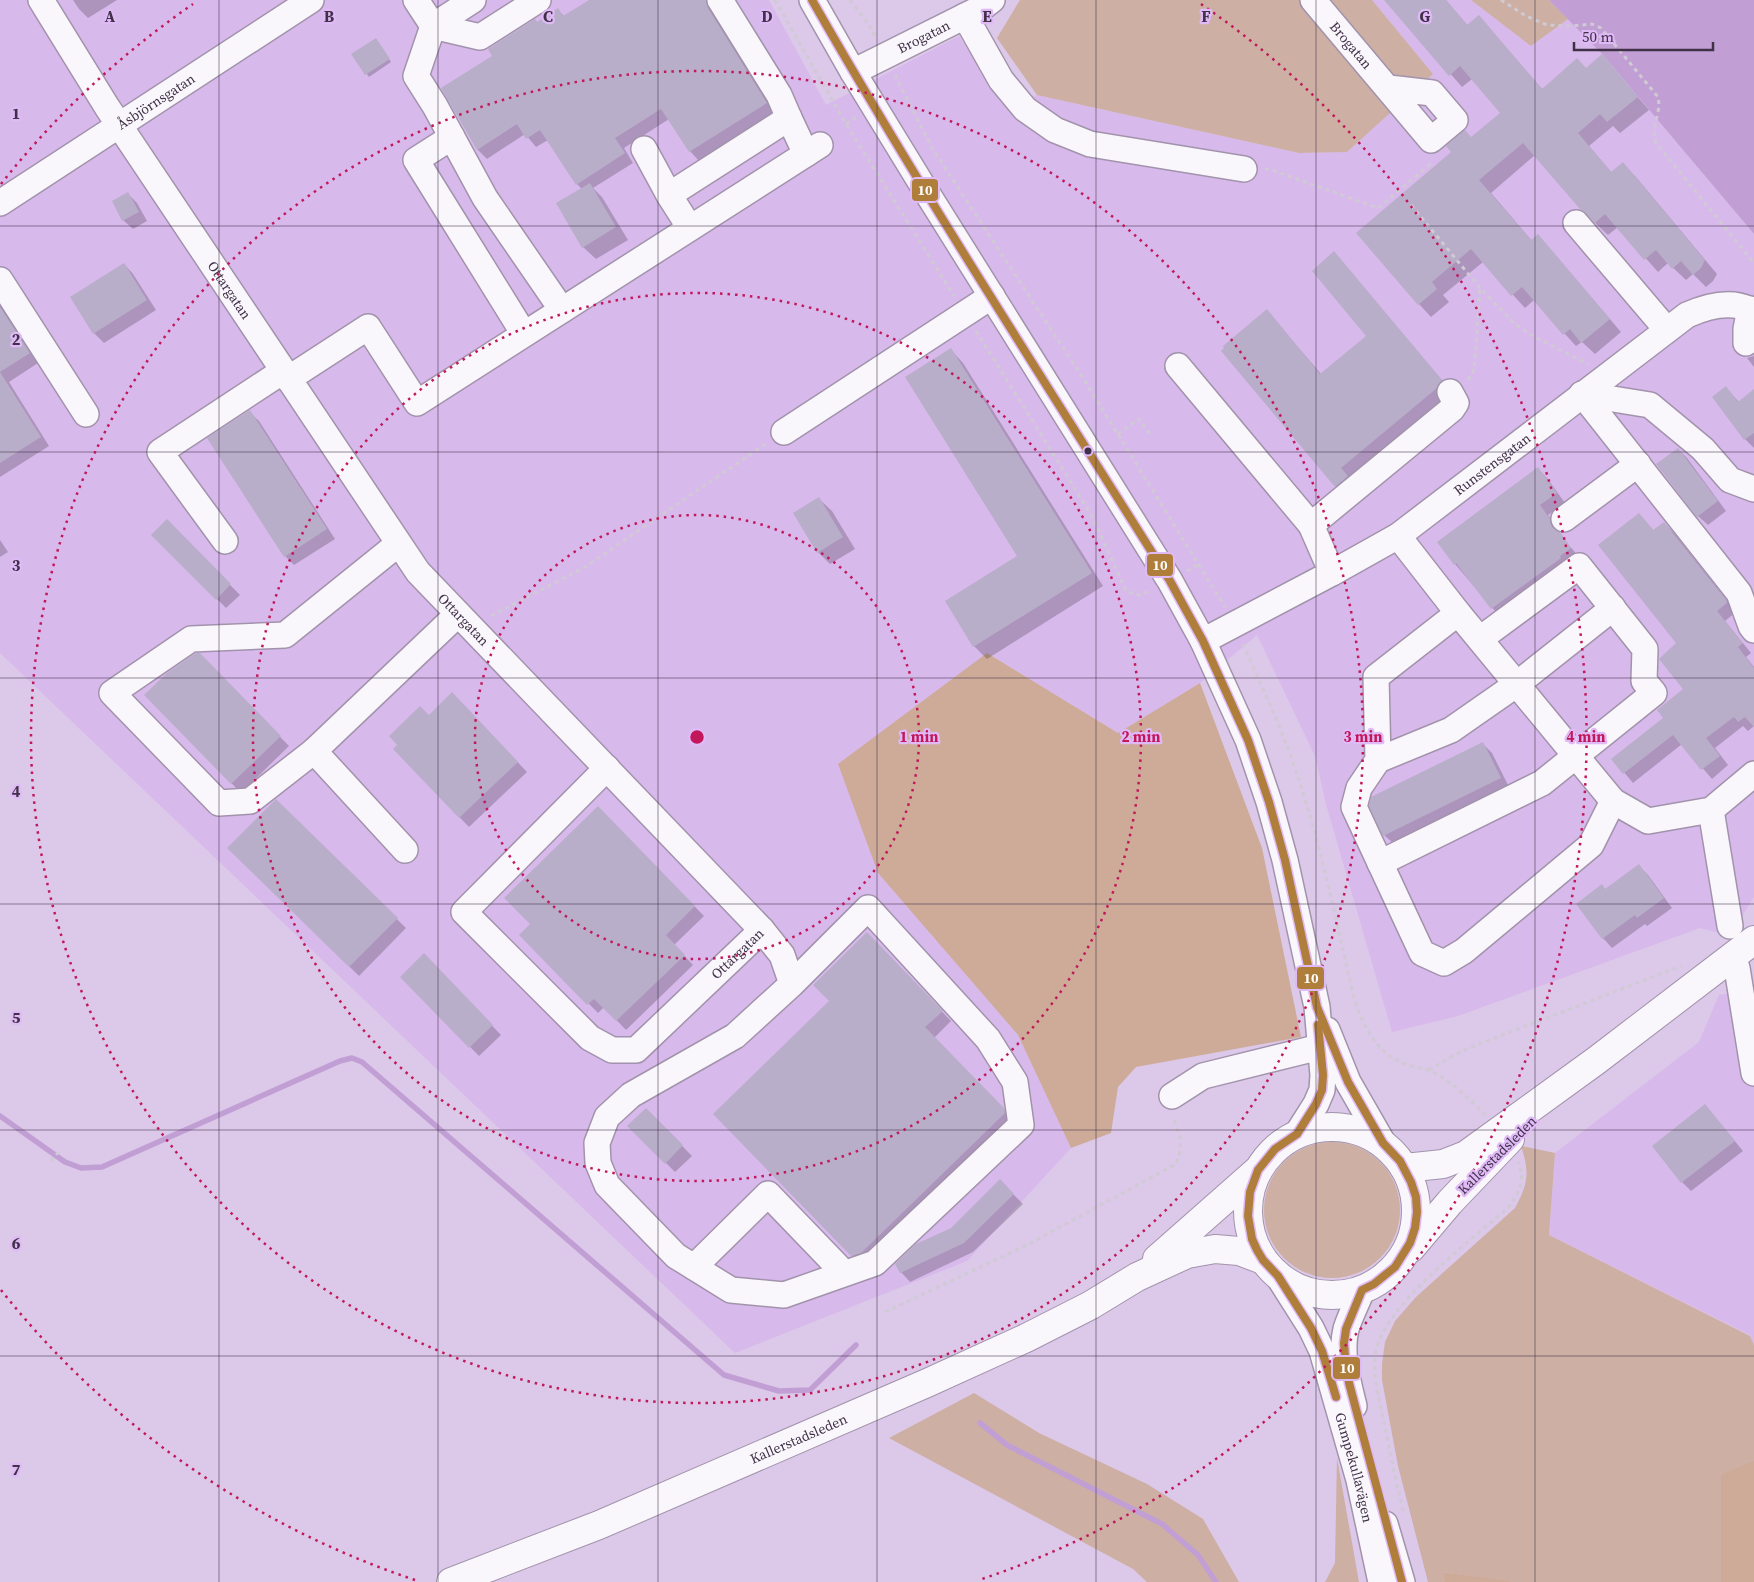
<svg xmlns="http://www.w3.org/2000/svg" width="1754" height="1582" font-family="'Source Serif 4',serif">
  <style>
    .built { fill: #d8b9eb }
    .green { fill: #cdafa4 }
    .forest { fill: #ceab98 }
    .water { fill: #c19fd4 }
    .shadow { fill: #0003 }
    .lines { fill: none; stroke-linecap: round; stroke-linejoin: round }
    .stream { stroke: #c19fd4; stroke-width: 5.5 }
    .building { fill: #b9aec9 }
    .minor-casing { stroke: #a293ac; stroke-width: 28 }
    .major-casing { stroke: #a293ac; stroke-width: 30 }
    .path { stroke: #d0cad4; stroke-width: 3; stroke-dasharray: 4 4; stroke-linecap: butt }
    .minor { stroke: #faf7fc; stroke-width: 25 }
    .major { stroke: #faf7fc; stroke-width: 28 }
    .bus-1-casing { stroke: #dfbaf6; stroke-width: 11 }
    .bus-1 { stroke: #af7e3b; stroke-width: 8 }
    .grid { fill: none; stroke: #403148; stroke-width: 1; stroke-opacity: 0.55 }
    .ring { fill: none; stroke: #c2185b; stroke-width: 2.5; stroke-dasharray: 2.5 5 }
    .bus-dot { fill: #403148; stroke: #dfbaf6; stroke-width: 2 }
    .labels { text-anchor: middle; dominant-baseline: central; stroke-width: 4.5; stroke-linejoin: round; paint-order: stroke }
    .street-label { font-size: 14px; fill: #403148; stroke: #dfbaf6 }
    .grid-label { font-size: 16px; text-anchor: middle; font-weight: bold; fill: #403148; stroke: #dfbaf6; stroke-width: 4.5; stroke-linejoin: round; paint-order: stroke }
    .centre { fill: #c2185b; stroke: #dfbaf6; stroke-width: 2.5 }
    .ring-label { font-size: 15px; text-anchor: middle; font-weight: bold; fill: #c2185b; stroke: #dfbaf6; stroke-width: 4.5; stroke-linejoin: round; paint-order: stroke }
    .line-badge { stroke: #dfbaf6; stroke-width: 2 }
    .badge-label { font-size: 14px; text-anchor: middle; font-weight: bold; fill: #fff }
  </style>
  <rect width="100%" height="100%" fill="#dcc8e8"/>
  <g class="built">
    <path d="M0,0H769L826,105L959,36L1007,108L1037,95L1299,153L1347,152L1433,74L1372,0H1471L1531,46L1568,19L1602,54L1754,234V897L1741,918L1721,933L1700,928L1458,1016L1392,1032L1326,804L1315,756L1257,635L1200,683L1118,733L987,653L878,873L1018,1035L1071,1148L967,1261L735,1353L0,653Z"/>
    <path d="M1754,989V1345L1750,1335L1549,1235L1555,1153L1699,1042L1719,995Z"/>
  </g>
  <g class="green">
    <path d="M1020,0H1372L1433,74L1347,152L1299,153L1037,95L997,38Z"/>
    <path d="M1471,0H1549L1568,19L1531,46Z"/>
    <circle cx="1332" cy="1210" r="68"/>
    <path d="M1521,1146L1555,1153L1549,1235L1750,1336L1754,1345V1460L1721,1476V1582H1511L1442,1572L1444,1582H1428L1398,1466L1382,1380V1364L1385,1342L1395,1321L1416,1297L1515,1208C1528,1184 1530,1173 1521,1146Z"/>
    <path d="M974,1393L1039,1433L1147,1484L1203,1519L1239,1582H1147L1133,1569L889,1438Z"/>
    <path d="M1337,1458L1359,1582H1325L1335,1563Z"/>
  </g>
  <g class="forest">
    <path d="M987,653L1118,733L1200,683L1262,848L1301,1037L1136,1067L1118,1087L1111,1133L1071,1148L1018,1035L878,873L838,764Z"/>
    <path d="M1754,1460V1582H1721V1475Z"/>
    <path d="M1442,1572L1509,1581L1511,1582H1444Z"/>
  </g>
  <path class="water" d="M1549,0H1754V234L1602,54Z"/>
  <g class="shadow">
    <path d="M73,0H117L88,18L79,9Z"/>
    <path d="M591,0H714L717,18L775,112L699,161L690,151L669,119L624,148L633,163L593,188L602,197L628,240L596,259L583,247L582,189L577,184L548,140L536,147L525,134L487,159L478,150L442,89L493,56L535,20L538,23L558,10L565,17Z"/>
    <path d="M1386,0H1446L1468,26L1479,17L1543,90L1586,69L1602,56L1649,110L1620,133L1613,126L1589,146L1612,173L1623,164L1635,176L1717,274L1713,281L1706,287L1693,274L1686,280L1668,263L1658,272L1618,227L1608,235L1594,222L1535,155L1491,193L1532,241L1550,249L1621,332L1595,354L1582,342L1576,346L1534,300L1525,308L1483,262L1443,295L1449,302L1431,317L1419,304L1471,138L1501,113L1472,79L1462,87Z"/>
    <path d="M378,42L391,62L369,77L353,54Z"/>
    <path d="M128,194L137,203L147,221L133,229L123,220Z"/>
    <path d="M1334,253L1452,392L1346,496L1336,486L1267,311L1321,374L1367,336Z"/>
    <path d="M124,264L133,274L156,310L104,343L94,333L72,297Z"/>
    <path d="M0,301L38,363L9,382L49,446L0,477Z"/>
    <path d="M951,350L963,363L1103,586L987,659L974,646L946,601L1019,556Z"/>
    <path d="M1754,356V367L1747,358Z"/>
    <path d="M1726,388L1739,402L1754,391V448L1745,439L1713,397Z"/>
    <path d="M249,412L259,421L335,539L294,565L285,556Z"/>
    <path d="M1678,449L1687,458L1726,511L1708,525L1698,516L1658,465Z"/>
    <path d="M1538,469L1547,478L1565,503L1548,515L1559,530L1560,535L1580,558L1501,618L1455,564Z"/>
    <path d="M819,499L832,511L855,549L830,564L818,552Z"/>
    <path d="M1639,514L1654,531L1664,523L1674,533L1735,611L1736,612L1725,621L1751,653L1746,657L1754,667V726L1748,731L1743,726L1715,748L1728,765L1712,779L1682,744L1633,783L1613,759L1664,718L1685,689L1678,643Z"/>
    <path d="M167,521L240,595L226,608L153,535Z"/>
    <path d="M0,540L8,552L0,557Z"/>
    <path d="M199,654L289,746L241,793L146,695Z"/>
    <path d="M462,703L527,772L469,827L394,749L429,716Z"/>
    <path d="M1483,744L1492,753L1509,787L1394,844L1384,835Z"/>
    <path d="M276,801L406,928L359,976L229,848Z"/>
    <path d="M598,808L704,916L674,945L693,965L626,1030L604,1007L598,1013L521,935L532,924Z"/>
    <path d="M1639,866L1648,875L1672,908L1647,926L1645,924L1612,948L1603,938L1578,904L1602,886L1606,890Z"/>
    <path d="M876,943L951,1021L934,1038L1013,1119L862,1265L715,1114L831,1001Z"/>
    <path d="M424,955L501,1035L479,1056L402,977Z"/>
    <path d="M1705,1105L1743,1151L1691,1191L1682,1182Z"/>
    <path d="M646,1109L692,1156L675,1172L629,1126Z"/>
    <path d="M1000,1181L1023,1204L973,1252L910,1282L901,1272L951,1229Z"/>
  </g>
  <g class="lines">
    <g class="stream">
      <path d="M0,1116L65,1162L81,1168L102,1167L340,1061L352,1058L362,1062L724,1375L779,1391L810,1390L856,1345"/>
      <path d="M980,1423L1007,1445L1162,1524L1198,1555L1216,1582"/>
    </g>
  </g>
  <g class="building">
    <path d="M589,0H706L708,8L767,103L689,152L661,109L615,138L625,153L576,185L540,130L526,139L517,124L477,150L441,88L492,56L488,49L535,19L537,22L558,8L563,16Z"/>
    <path d="M1384,0H1446L1467,25L1479,15L1542,89L1577,58L1586,68L1602,54L1638,97L1607,122L1600,114L1578,133L1611,172L1623,162L1705,260L1701,268L1693,275L1681,261L1672,269L1656,250L1644,260L1605,214L1595,223L1587,214L1580,209L1523,143L1479,180L1531,240L1538,234L1610,319L1581,343L1570,329L1563,335L1522,287L1511,296L1471,249L1432,282L1437,289L1418,305L1356,233L1451,152L1446,146L1465,130L1471,137L1500,113L1460,66L1449,76Z"/>
    <path d="M376,38L390,59L365,75L351,54Z"/>
    <path d="M590,183L616,227L582,248L556,203Z"/>
    <path d="M128,192L139,212L122,221L112,201Z"/>
    <path d="M1334,251L1442,380L1437,388L1341,468L1348,476L1335,487L1221,351L1224,348L1223,346L1267,309L1320,374L1366,336L1312,271Z"/>
    <path d="M124,263L147,300L93,334L70,297Z"/>
    <path d="M0,307L30,353L0,372L41,437L0,463Z"/>
    <path d="M951,348L1092,573L973,647L945,601L1017,556L905,377Z"/>
    <path d="M1726,386L1738,402L1754,389V433L1744,440L1712,397Z"/>
    <path d="M250,410L327,529L284,557L207,438Z"/>
    <path d="M1678,448L1718,501L1697,517L1656,464Z"/>
    <path d="M1538,467L1557,493L1540,505L1550,519L1552,527L1560,532L1571,548L1560,556L1561,558L1491,609L1456,563L1454,565L1437,542Z"/>
    <path d="M819,497L843,537L817,553L793,513Z"/>
    <path d="M1639,513L1653,530L1664,522L1726,600L1727,603L1717,611L1743,643L1738,647L1754,668V727L1745,717L1738,722L1734,717L1706,738L1720,756L1701,770L1673,735L1623,774L1611,759L1663,718L1657,710L1683,689L1659,659L1676,643L1598,545Z"/>
    <path d="M167,519L231,584L216,600L151,535Z"/>
    <path d="M196,653H200L281,736L231,784L144,695L167,673Z"/>
    <path d="M452,692L518,762L459,818L393,749L397,745L389,736L420,706L429,715Z"/>
    <path d="M1483,742L1501,778L1383,836L1369,806L1371,797Z"/>
    <path d="M276,799L398,918L349,967L227,848Z"/>
    <path d="M598,806L695,906L666,935L685,955L616,1021L594,999L587,1005L519,935L530,924L504,898Z"/>
    <path d="M1639,864L1664,898L1637,918L1635,915L1602,939L1576,904L1602,884L1605,889Z"/>
    <path d="M867,932L943,1011L925,1027L1004,1108L1005,1113L861,1253L851,1256L713,1114L829,1001L813,985Z"/>
    <path d="M424,953L493,1025L469,1048L400,977Z"/>
    <path d="M1705,1104L1735,1141L1681,1183L1652,1146Z"/>
    <path d="M646,1108L683,1145L665,1164L627,1126Z"/>
    <path d="M1000,1179L1014,1194L964,1243L900,1273L895,1264L916,1244L951,1228Z"/>
  </g>
  <g class="lines">
    <g class="minor-casing">
      <g id="minor">
        <path id="s1" d="M41,0L107,107L418,572L762,930L782,955L792,984L735,1036L631,1095L607,1117L597,1143L598,1163L607,1185L676,1256L731,1290L784,1295L875,1263L1021,1125L1015,1082L988,1039L868,908L792,984"/>
        <path d="M416,0L433,26L473,0"/>
        <path d="M538,0L480,37L433,26L416,76L435,106L485,198L562,310"/>
        <path d="M720,0L779,95L789,118"/>
        <path d="M812,0L853,72L924,188L1170,581L1203,641L1248,740L1269,802L1285,860L1317,1007L1323,1075L1322,1090L1316,1104L1297,1134"/>
        <path id="s2" d="M1313,0L1431,140L1455,120L1432,93L1389,88"/>
        <path d="M965,16L1001,80L1025,109L1055,130L1090,144L1244,169"/>
        <path id="s3" d="M853,72L983,7L992,0"/>
        <path d="M452,137L416,160L524,334"/>
        <path d="M644,149L669,195"/>
        <path id="s4" d="M0,203L311,0"/>
        <path d="M1576,223L1667,330"/>
        <path d="M690,228L669,195L789,118L806,154"/>
        <path d="M0,280L86,414"/>
        <path d="M1746,343V329L1750,309"/>
        <path d="M1178,366L1311,525L1332,573"/>
        <path d="M288,379L368,327L417,403L820,145"/>
        <path d="M1582,394L1739,593L1751,626L1754,630"/>
        <path d="M1582,394L1650,405L1703,449L1730,480L1754,489"/>
        <path d="M784,432L992,296"/>
        <path d="M1564,519L1638,464"/>
        <path d="M1311,525L1452,409L1456,403L1450,392"/>
        <path d="M1398,536L1458,613L1613,801L1648,821L1711,810L1754,774"/>
        <path d="M225,541L160,452L283,371"/>
        <path d="M398,544L285,635L191,639L112,693L219,803L250,801L314,751L458,614"/>
        <path d="M1458,613L1376,677L1378,760L1359,788L1354,807L1422,953L1444,963L1464,951L1591,845L1613,801"/>
        <path id="s5" d="M1203,641L1332,573L1398,536L1687,315C1707,306 1734,299 1754,312"/>
        <path d="M314,751L405,850"/>
        <path d="M1378,760L1451,730L1517,684L1613,608"/>
        <path id="s6" d="M607,768L464,912L590,1038L612,1050H636L762,930"/>
        <path d="M1711,810L1730,926"/>
        <path d="M1380,863L1542,783L1654,693L1644,681L1645,649L1579,566L1480,639"/>
        <path d="M1737,968L1754,1073"/>
        <path d="M1327,1030L1348,1082L1383,1143"/>
        <path d="M1172,1096L1203,1076L1320,1047"/>
        <path d="M694,1267L768,1194L844,1273"/>
        <path id="s7" d="M1278,1276L1311,1328L1322,1351L1359,1480L1381,1582"/>
        <path d="M1354,1406C1348,1382 1340,1353 1346,1329C1350,1316 1357,1303 1362,1290"/>
        <path d="M1385,1524L1402,1582"/>
      </g>
    </g>
    <g class="major-casing">
      <g id="major">
        <circle cx="1332" cy="1211" r="84"/>
        <path d="M1405,1168L1443,1164L1466,1155L1597,1060L1754,940"/>
        <path d="M1411,1248L1450,1202L1510,1139"/>
        <path d="M1157,1259L1258,1170"/>
        <path id="s8" d="M451,1582L599,1525L927,1383L1026,1338L1091,1305L1137,1277L1187,1254L1215,1249L1239,1251L1263,1260"/>
      </g>
    </g>
    <g class="path">
      <path d="M775,0L846,124L954,296"/>
      <path d="M850,0L869,25L876,38"/>
      <path d="M1501,0L1526,16L1547,25L1571,26L1592,24L1601,28L1658,97C1662,113 1650,126 1656,143L1754,263"/>
      <path d="M895,75L932,148L1083,378L1225,607"/>
      <path d="M846,124L856,117"/>
      <path d="M1265,169H1269L1378,208L1433,162"/>
      <path d="M1411,205L1480,288L1515,324L1533,336L1588,364"/>
      <path d="M976,331L1092,516L1126,591L1139,595L1151,591"/>
      <path d="M1468,380L1473,371L1475,361L1480,288"/>
      <path d="M1118,434L1139,419L1150,434"/>
      <path d="M1187,571L1199,564"/>
      <path d="M491,616L585,567L767,443"/>
      <path d="M1243,644C1262,687 1282,729 1297,774C1322,848 1337,926 1355,1002C1366,1031 1377,1054 1408,1065C1416,1068 1424,1068 1431,1071C1452,1082 1469,1098 1485,1115"/>
      <path d="M1429,1070L1452,1056L1474,1046L1681,966"/>
      <path d="M51,1161L61,1149"/>
      <path d="M885,1312L1027,1245L1176,1164C1184,1144 1180,1136 1173,1116"/>
      <path d="M1403,1511C1396,1482 1390,1452 1384,1422C1379,1400 1372,1374 1376,1351C1385,1305 1472,1239 1508,1208C1519,1193 1526,1180 1518,1162"/>
    </g>
    <use href="#minor" class="minor"/>
    <use href="#major" class="major"/>
    <g class="bus-1-casing">
      <g id="bus-1">
        <path d="M812,0C925,198 1049,388 1170,581L1203,641L1248,740L1269,802L1285,860L1317,1007L1348,1082L1383,1143L1400,1161L1411,1182L1416,1197L1417,1212L1415,1228L1410,1243L1395,1267L1374,1284L1362,1290L1346,1329L1344,1343L1345,1356L1349,1383L1402,1582"/>
        <path d="M1318,1025L1323,1075L1322,1090L1316,1104L1297,1134L1275,1149L1258,1170L1250,1192L1248,1216L1252,1239L1257,1250L1263,1260L1278,1276L1311,1328L1322,1351L1336,1397"/>
      </g>
    </g>
    <use href="#bus-1" class="bus-1"/>
  </g>
  <path class="grid" d="M219,0V1582M438,0V1582M658,0V1582M877,0V1582M1096,0V1582M1316,0V1582M1535,0V1582M0,226H1754M0,452H1754M0,678H1754M0,904H1754M0,1130H1754M0,1356H1754"/>
  <g class="ring">
    <circle cx="697" cy="737" r="222"/>
    <circle cx="697" cy="737" r="444"/>
    <circle cx="697" cy="737" r="666"/>
    <path d="M415 1580A889 889 0 0 1 1 1290M1 184A889 889 0 0 1 193 4M1201 4A889 889 0 0 1 979 1580"/>
  </g>
  <circle class="bus-dot" cx="1088" cy="451" r="4.5"/>
  <g class="labels">
    <g class="street-label">
      <text stroke="none"><textPath href="#s3" startOffset="79">Brogatan</textPath></text>
      <text stroke="none"><textPath href="#s2" startOffset="59">Brogatan</textPath></text>
      <text stroke="none"><textPath href="#s4" startOffset="186">Åsbjörnsgatan</textPath></text>
      <text stroke="none"><textPath href="#s1" startOffset="346">Ottargatan</textPath></text>
      <text stroke="none"><textPath href="#s5" startOffset="340">Runstensgatan</textPath></text>
      <text stroke="none"><textPath href="#s1" startOffset="751">Ottargatan</textPath></text>
      <text stroke="none"><textPath href="#s6" startOffset="570">Ottargatan</textPath></text>
      <text transform="translate(1497 1155) rotate(-45)">Kallerstadsleden</text>
      <text stroke="none"><textPath href="#s8" startOffset="376">Kallerstadsleden</textPath></text>
      <text stroke="none"><textPath href="#s7" startOffset="208">Gumpekullavägen</textPath></text>
    </g>
  </g>
  <g class="grid-label">
    <text x="110" y="22">A</text>
    <text x="329" y="22">B</text>
    <text x="548" y="22">C</text>
    <text x="767" y="22">D</text>
    <text x="987" y="22">E</text>
    <text x="1206" y="22">F</text>
    <text x="1425" y="22">G</text>
    <text x="16" y="119">1</text>
    <text x="16" y="345">2</text>
    <text x="16" y="571">3</text>
    <text x="16" y="797">4</text>
    <text x="16" y="1023">5</text>
    <text x="16" y="1249">6</text>
    <text x="16" y="1475">7</text>
  </g>
  <circle cx="697" cy="737" r="8" class="centre"/>
  <g class="ring-label">
    <text x="919" y="742">1 min</text>
    <text x="1141" y="742">2 min</text>
    <text x="1363" y="742">3 min</text>
    <text x="1586" y="742">4 min</text>
  </g>
  <g class="line-badge">
    <rect x="911" y="178" width="28" height="24" rx="5" fill="#af7e3b"/>
    <rect x="1146" y="553" width="28" height="24" rx="5" fill="#af7e3b"/>
    <rect x="1296" y="966" width="29" height="24" rx="5" fill="#af7e3b"/>
    <rect x="1332" y="1356" width="29" height="24" rx="5" fill="#af7e3b"/>
  </g>
  <g class="badge-label">
    <text x="925" y="195">10</text>
    <text x="1160" y="570">10</text>
    <text x="1311" y="983">10</text>
    <text x="1347" y="1373">10</text>
  </g>
  <path d="M1574 42v8h139v-8" fill="none" stroke="#403148" stroke-width="2.5"/>
  <text x="1582" y="42" font-size="15" fill="#403148" stroke="#dfbaf6" stroke-width="4" paint-order="stroke">50 m</text>
</svg>
